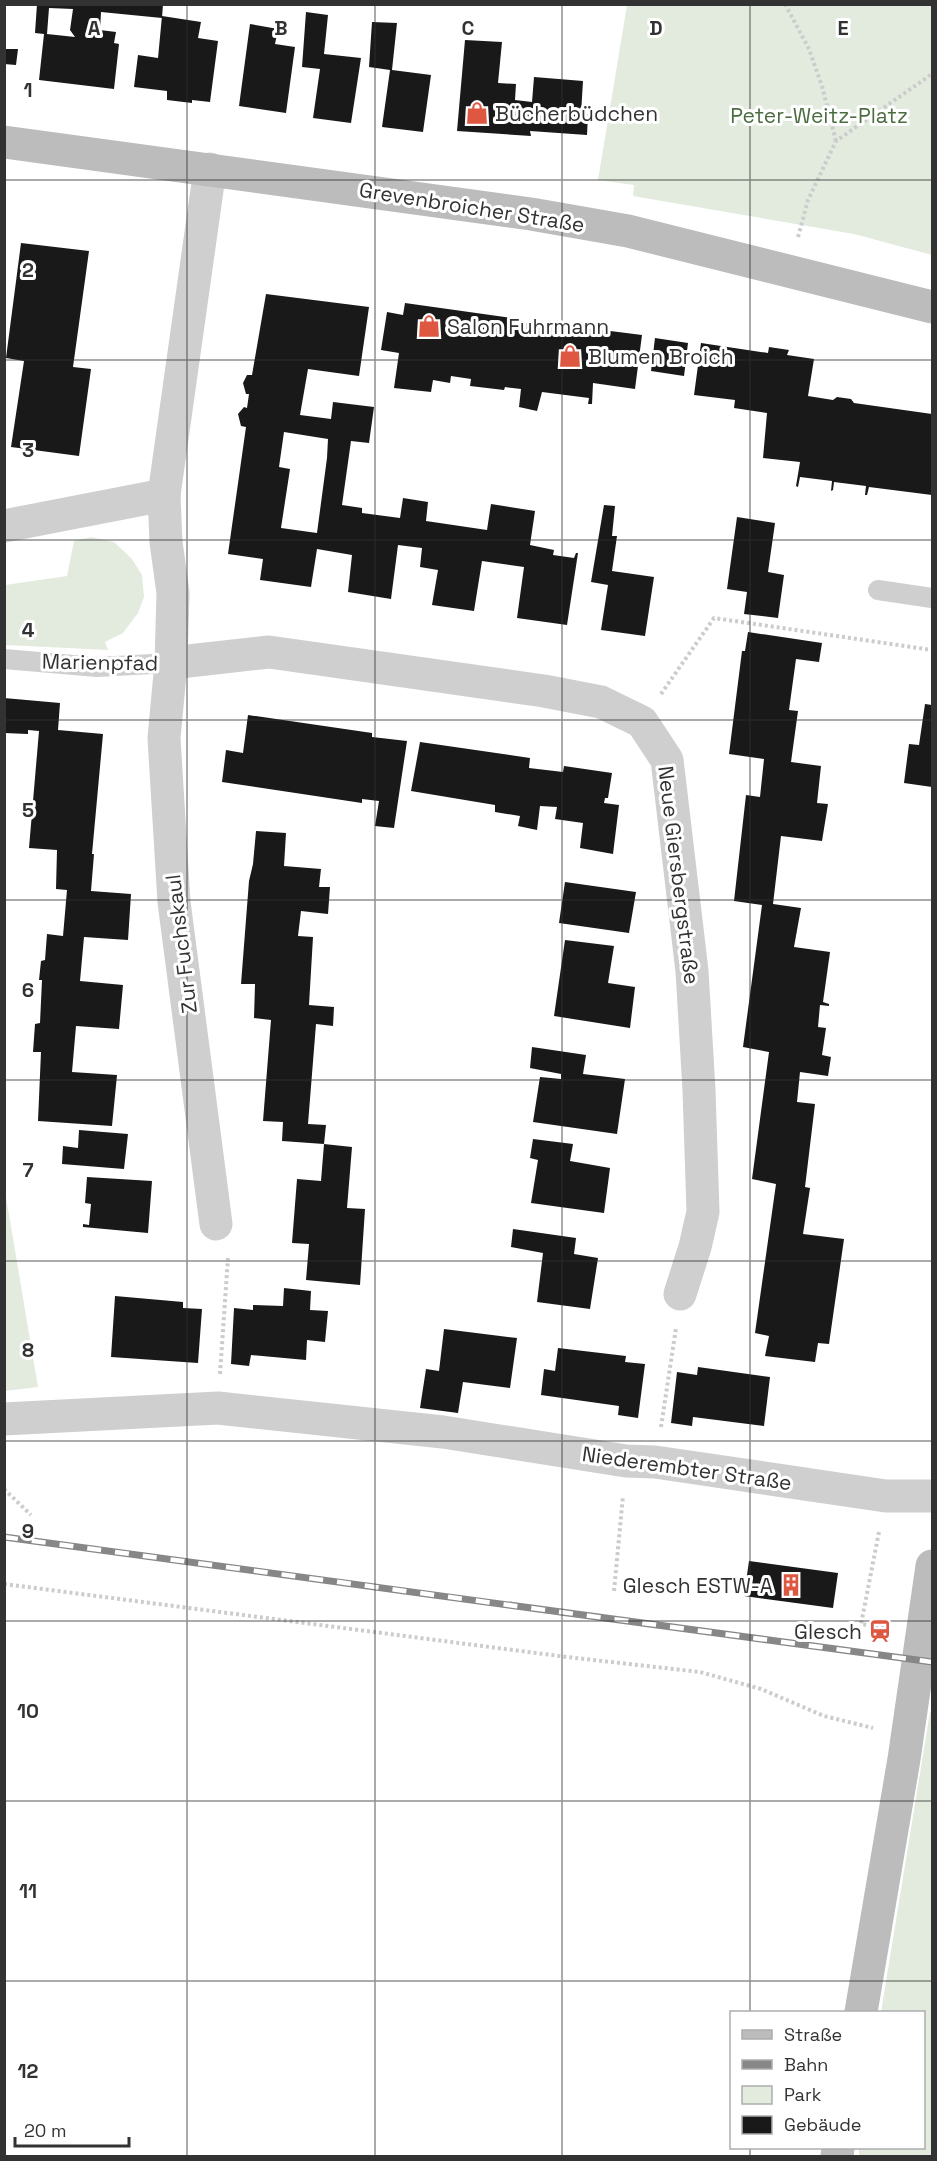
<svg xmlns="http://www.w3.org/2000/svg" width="937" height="2161" font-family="'Space Grotesk',sans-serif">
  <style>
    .green { fill: #e3ebdf }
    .building { fill: #191919; fill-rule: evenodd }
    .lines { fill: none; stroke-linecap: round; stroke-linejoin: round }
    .path { stroke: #ccc; stroke-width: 4; stroke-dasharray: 3 3; stroke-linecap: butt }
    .lane { stroke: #cfcfcf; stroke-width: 20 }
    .street { stroke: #cfcfcf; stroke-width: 33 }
    .secondary { stroke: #bcbcbc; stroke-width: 33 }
    .rail-casing { stroke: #878787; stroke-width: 7 }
    .rail { stroke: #fff; stroke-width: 4.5; stroke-dasharray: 14; stroke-linecap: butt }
    .grid { fill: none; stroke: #323232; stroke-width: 1.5; stroke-opacity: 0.55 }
    .labels { text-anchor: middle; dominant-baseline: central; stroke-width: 6; stroke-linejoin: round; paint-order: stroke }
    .poi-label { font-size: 21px; fill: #323232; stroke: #fff; text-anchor: start }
    .park-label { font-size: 21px; fill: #4c6d41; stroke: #fff }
    .street-label { font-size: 21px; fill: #323232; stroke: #fff }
    .grid-label { font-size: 20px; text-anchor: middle; font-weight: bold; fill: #323232; stroke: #fff; stroke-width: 6; stroke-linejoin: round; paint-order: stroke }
  </style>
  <rect width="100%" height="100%" fill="#fff"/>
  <g class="green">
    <path d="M627,5H932V255L854,234L633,196L634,185L598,180Z"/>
    <path d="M91,537L114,542L132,559L142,575L144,597L138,613L123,633L105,642L108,650L5,645V585L67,576L74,541Z"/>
    <path d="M5,1191L38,1387L5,1391H4Z"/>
    <path d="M930,1712H932V2156H859V2148H924V2012H881Z"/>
  </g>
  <g class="building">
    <path d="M37,4H163L162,18L101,12L100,30L116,32L114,43L119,44L114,89L39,80L44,34L35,33ZM49,8L73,9L70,30L75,37L47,34Z"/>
    <path d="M306,12L328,15L324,54L361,58L351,123L313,118L320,69L302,67Z"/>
    <path d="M162,16L201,22L198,38L218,41L210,102L192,100V103L167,100V91L134,87L138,55L158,58Z"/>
    <path d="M372,22L397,23L392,70L431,75L423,132L382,127L390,70L369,67Z"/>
    <path d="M250,24L278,29L275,44L295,47L286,113L239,106Z"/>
    <path d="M465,40L502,42L498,83L516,84L515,100L532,102L534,77L583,81L581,114H588L587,135L530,131L531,136L457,131Z"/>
    <path d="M4,49H18L16,65L4,64Z"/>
    <path d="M21,243L89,251L73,367L91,369L79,456L11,447L24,361L6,358Z"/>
    <path d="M266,294L369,307L359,376L308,369L300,415L331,419L333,402L374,407L369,443L351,441L342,505L362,508V513L400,518L403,498L428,502L426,521L487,530L491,504L535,511L530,545L554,550L553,555L574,558L576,553H578L567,625L517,618L524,567L482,561L474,611L432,605L438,570L420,567L422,548L398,545L391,599L348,592L352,555L317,549L311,587L260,580L263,559L228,554L246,427L241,426L238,414L244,407L247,408L249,394H246L243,383L247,375H252ZM284,432L328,439L327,458L317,533L281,528L290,469L279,467Z"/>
    <path d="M405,303L512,318V321L547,326V323L642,335L635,389L593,383L592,404H588L589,398L542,392L537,411L519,407L521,389L505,387L504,390L470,386L471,379L451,376L450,383L433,380L431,392L394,388L399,353L381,350L387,312L403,315Z"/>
    <path d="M655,338L688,343L684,376L651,371Z"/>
    <path d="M701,343L768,353L769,347L789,350L787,355L814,359L808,396L833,400L837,397L851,399L854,403L932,414V495L869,487L867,495H865L866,486L834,482L833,490L831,491L832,481L800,477L798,487L796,486L800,462L763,458L767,413L734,408L735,400L694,395Z"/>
    <path d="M604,505L615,506L612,536H617L612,571L654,577L645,636L601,630L608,585L591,582Z"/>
    <path d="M737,517L775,523L768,572L784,575L778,618L744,614L747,592L727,589Z"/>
    <path d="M748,632L822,643L819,662L796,659L789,710L798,711L791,762L821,766L817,803L828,804L822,841L781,836L773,904L801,908L794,947L830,952L823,1002L829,1004V1006L820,1005L818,1027L826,1028L822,1055L831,1057L828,1076L800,1072L797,1102L815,1104L805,1187L810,1188L803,1234L844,1239L829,1344L818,1343L815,1362L765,1356L769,1336L755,1333L776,1184L752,1179L769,1052L743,1047L762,905L734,901L746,795L760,797L764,759L729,754L742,651H745Z"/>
    <path d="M4,698L60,703L58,730L103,734L92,854H94L91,891L131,894L128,940L84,937L80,981L123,985L119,1029L76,1026L72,1072L117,1075L112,1126L38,1121L41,1052H33L35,1024L40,1023L42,980H39L41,961L45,960L47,934L63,936L67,890L56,889L57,850L29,848L39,731L28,730V734L4,733Z"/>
    <path d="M925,704L932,705V787L904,783L909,744L919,745Z"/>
    <path d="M248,715L372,733V737L407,741L394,828L375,826L379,801L362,799V803L222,782L226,750L243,753Z"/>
    <path d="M420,742L530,758L529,768L563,772L564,766L612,773L608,798H605L604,803L619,805L613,854L580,848L583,823L555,819L557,807L540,806L537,830L518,826L520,816L495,812V805L411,791Z"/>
    <path d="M256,831L286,833L284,866L321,869L319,887H330L328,914L301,911L298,936L313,937L309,1005L334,1007L333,1026L316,1024L308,1124L326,1125L324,1144L282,1141L283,1122L263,1121L271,1020L254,1018L255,984H241L249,881L253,864Z"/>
    <path d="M565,882L636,892L629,933L559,923Z"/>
    <path d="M565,940L614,946L608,983L635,987L630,1028L554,1016Z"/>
    <path d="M532,1047L586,1055L583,1074L625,1079L617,1134L533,1122L540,1077L561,1079V1074L530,1068Z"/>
    <path d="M79,1130L128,1134L124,1169L62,1164L63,1146L78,1148Z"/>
    <path d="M533,1139L573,1144L570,1161L610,1168L604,1213L531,1203L538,1160L530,1158Z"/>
    <path d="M324,1144L352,1147L347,1208L365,1209L360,1285L306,1280L309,1244L292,1243L297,1179L321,1181Z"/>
    <path d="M87,1177L152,1181L148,1233L83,1227V1224L89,1225L91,1204L85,1203Z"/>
    <path d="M513,1229L576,1238L574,1254L598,1258L590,1309L537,1302L543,1253L511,1247Z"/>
    <path d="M284,1288L311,1291L310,1310L328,1311L325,1342L307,1340L306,1360L251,1355L249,1366L231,1364L234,1308L253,1310V1305L283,1306Z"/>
    <path d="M115,1296L183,1302V1308L202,1309L198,1363L111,1357Z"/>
    <path d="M444,1329L517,1338L510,1388L463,1382L458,1413L420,1408L426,1369L439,1371Z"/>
    <path d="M558,1348L626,1356L625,1362L645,1364L638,1418L618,1415L619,1406L541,1395L544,1369L555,1371Z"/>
    <path d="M698,1367L770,1377L764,1426L693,1417L692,1426L671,1423L677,1372L697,1375Z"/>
    <path d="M749,1561L838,1573L833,1608L744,1596Z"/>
  </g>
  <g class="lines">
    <g class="path">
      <path d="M785,4L809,49L822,86L836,141"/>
      <path d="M798,237L808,200L836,141L932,74"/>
      <path d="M661,694L714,618L932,650"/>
      <path d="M220,1374L228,1258"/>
      <path d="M661,1427L676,1328"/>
      <path d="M4,1489L31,1515"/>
      <path d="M879,1532L861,1624L886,1628"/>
      <path d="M4,1584L567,1657L700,1672L761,1689L824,1716L873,1728"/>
      <path d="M614,1591L623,1496"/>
    </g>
    <g class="lane">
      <path d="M878,590L932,598"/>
      <path d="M4,659L97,667L171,663"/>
    </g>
    <g class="street">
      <path d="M210,169L164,495L166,542L173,593L171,663L164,738L174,902L216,1224"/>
      <path d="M4,526L164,495"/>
      <path d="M171,663L269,652L544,691L601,702L642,722L667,760L692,971L699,1090L703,1212L695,1247L680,1294"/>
      <path d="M4,1419L218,1408L443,1432L626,1461L655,1462L886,1496H932"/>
    </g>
    <g class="secondary">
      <path d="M4,142L531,214L628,231L932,307"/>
      <path d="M861,2012L904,1759L932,1566"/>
      <path d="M837,2156L838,2148"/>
    </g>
    <g class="rail-casing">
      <path id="rail" d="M4,1537L932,1662"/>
    </g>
    <use href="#rail" class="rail"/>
  </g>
  <path class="grid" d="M187,4V2156M375,4V2156M562,4V2156M750,4V2012M4,180H932M4,360H932M4,540H932M4,720H932M4,900H932M4,1080H932M4,1261H932M4,1441H932M4,1621H932M4,1801H932M4,1981H932M750,2148V2156"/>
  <defs>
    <g id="shop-bare" transform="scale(1.8)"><path d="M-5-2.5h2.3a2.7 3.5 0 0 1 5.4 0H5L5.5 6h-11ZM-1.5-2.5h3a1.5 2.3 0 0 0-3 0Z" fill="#dd5741" stroke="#fff" stroke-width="2.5" paint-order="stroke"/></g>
    <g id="building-bare" transform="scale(1.8)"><path d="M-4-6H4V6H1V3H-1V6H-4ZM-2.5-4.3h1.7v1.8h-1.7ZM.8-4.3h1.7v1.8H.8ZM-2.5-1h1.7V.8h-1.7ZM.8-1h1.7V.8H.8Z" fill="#dd5741" stroke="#fff" stroke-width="2.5" paint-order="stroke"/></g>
    <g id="station-bare" transform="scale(1.8)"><path d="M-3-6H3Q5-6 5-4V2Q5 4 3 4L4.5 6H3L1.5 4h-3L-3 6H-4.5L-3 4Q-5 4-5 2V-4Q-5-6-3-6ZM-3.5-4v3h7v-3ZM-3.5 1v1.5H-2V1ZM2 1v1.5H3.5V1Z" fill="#dd5741" stroke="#fff" stroke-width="2.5" paint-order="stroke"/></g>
  </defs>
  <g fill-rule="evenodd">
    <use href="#shop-bare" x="477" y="113"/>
    <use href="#shop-bare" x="429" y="326"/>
    <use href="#shop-bare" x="570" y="356"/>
    <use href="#building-bare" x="791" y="1585"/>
    <use href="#station-bare" x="880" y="1631"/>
  </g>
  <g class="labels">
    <g class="poi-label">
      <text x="495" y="113">Bücherbüdchen</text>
      <text x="447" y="326">Salon Fuhrmann</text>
      <text x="588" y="356">Blumen Broich</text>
      <text x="773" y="1585" text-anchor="end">Glesch ESTW-A</text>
      <text x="862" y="1631" text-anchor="end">Glesch</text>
    </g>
    <g class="park-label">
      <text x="819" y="115">Peter-Weitz-Platz</text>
    </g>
    <g class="street-label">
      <text transform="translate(472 207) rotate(9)">Grevenbroicher Straße</text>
      <text transform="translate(100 662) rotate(1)">Marienpfad</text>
      <text transform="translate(679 875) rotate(83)">Neue Giersbergstraße</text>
      <text transform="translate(181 944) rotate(-97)">Zur Fuchskaul</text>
      <text transform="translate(687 1468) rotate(8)">Niederembter Straße</text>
    </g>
  </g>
  <g class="grid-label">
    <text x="94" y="35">A</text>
    <text x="281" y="35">B</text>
    <text x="468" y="35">C</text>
    <text x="656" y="35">D</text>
    <text x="843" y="35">E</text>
    <text x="28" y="97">1</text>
    <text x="28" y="277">2</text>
    <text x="28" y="457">3</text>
    <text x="28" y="637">4</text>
    <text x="28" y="817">5</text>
    <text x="28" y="997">6</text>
    <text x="28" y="1177">7</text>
    <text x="28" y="1357">8</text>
    <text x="28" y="1538">9</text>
    <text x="28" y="1718">10</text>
    <text x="28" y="1898">11</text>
    <text x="28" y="2078">12</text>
  </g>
  <rect width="937" height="2161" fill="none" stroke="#323232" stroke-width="12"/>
  <rect x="730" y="2011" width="195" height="138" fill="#ffffff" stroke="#adadad" stroke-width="1.5"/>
  <rect x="742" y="2030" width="30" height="9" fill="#bcbcbc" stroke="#adadad" stroke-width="1.5"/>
  <text x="784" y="2041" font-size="18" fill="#323232">Straße</text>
  <rect x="742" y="2060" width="30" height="9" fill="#878787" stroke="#adadad" stroke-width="1.5"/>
  <text x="784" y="2071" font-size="18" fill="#323232">Bahn</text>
  <rect x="742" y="2086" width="30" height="18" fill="#e3ebdf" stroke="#adadad" stroke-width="1.5"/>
  <text x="784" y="2101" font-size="18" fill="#323232">Park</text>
  <rect x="742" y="2116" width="30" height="18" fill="#191919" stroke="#adadad" stroke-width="1.5"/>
  <text x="784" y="2131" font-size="18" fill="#323232">Gebäude</text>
  <path d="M15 2137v9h114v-9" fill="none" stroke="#323232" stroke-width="3"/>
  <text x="24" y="2137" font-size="18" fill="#323232" stroke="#ffffff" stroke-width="4.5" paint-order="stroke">20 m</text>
</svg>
